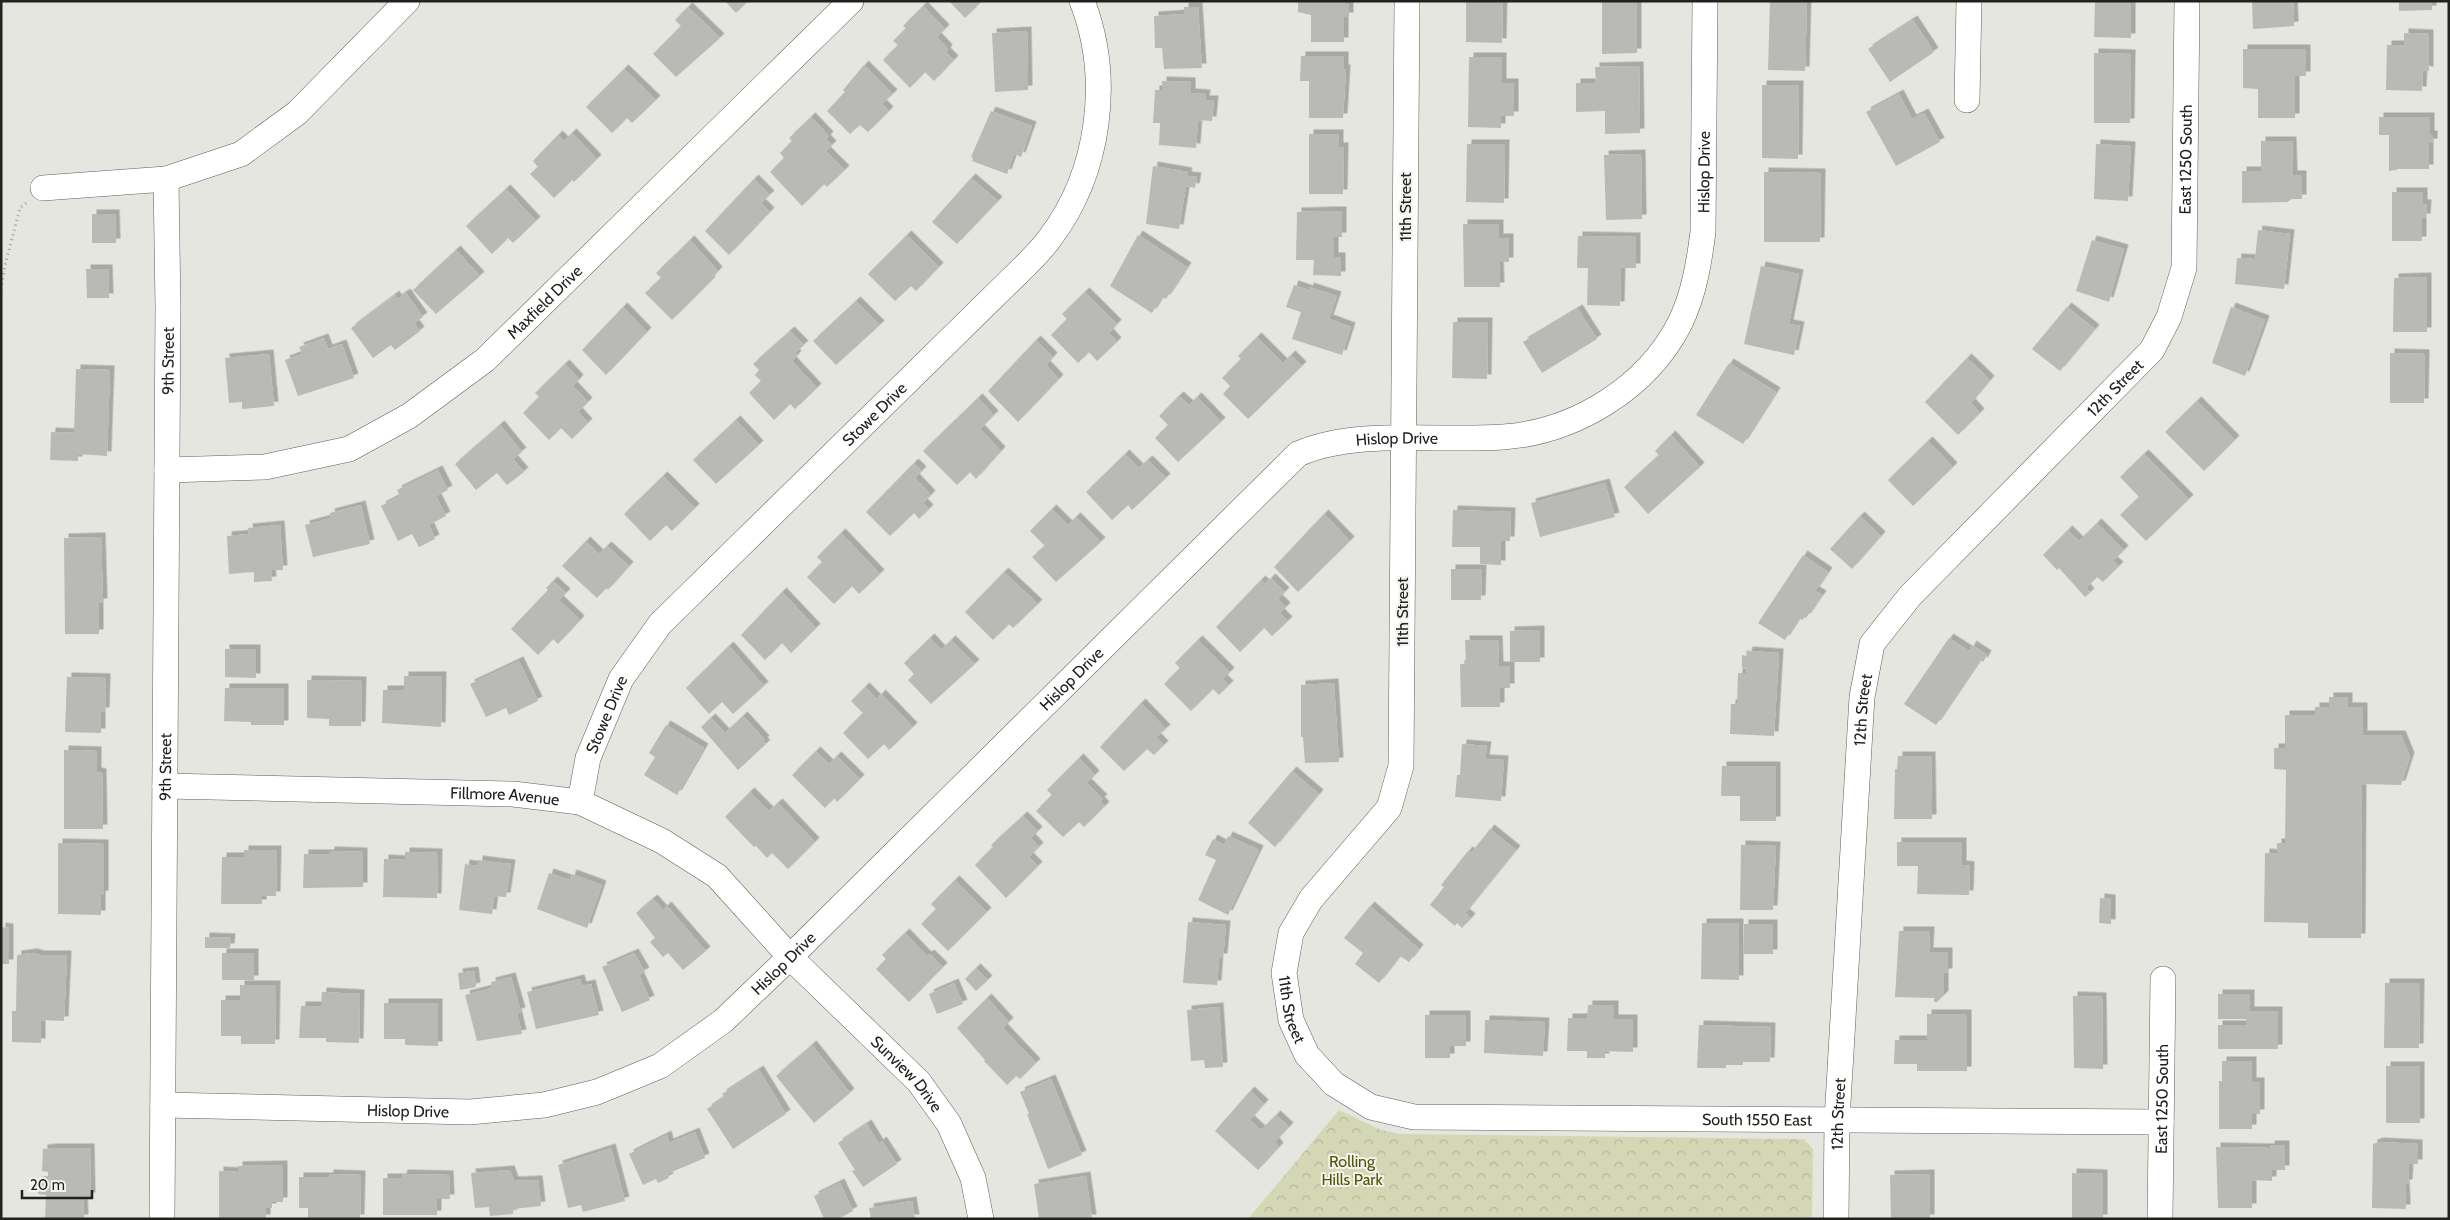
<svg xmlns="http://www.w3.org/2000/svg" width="2450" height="1220" font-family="Cabin,sans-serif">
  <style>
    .park { fill: url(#park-crowns) }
    .building { fill: #b9bab5; filter: url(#shadow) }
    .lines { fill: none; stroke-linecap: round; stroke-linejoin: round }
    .minor-casing { stroke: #5f5f5a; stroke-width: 26 }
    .path { stroke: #9f9f9b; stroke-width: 3; stroke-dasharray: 1 4; stroke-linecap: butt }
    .minor { stroke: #fff; stroke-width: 25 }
    .labels { text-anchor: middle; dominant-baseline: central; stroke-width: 4; stroke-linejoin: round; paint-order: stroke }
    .street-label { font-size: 16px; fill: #21211f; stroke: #f2f3ed }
    .park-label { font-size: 16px; fill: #535504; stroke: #f2f3ed }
  </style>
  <defs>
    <pattern id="park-crowns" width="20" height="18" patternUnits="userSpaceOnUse" patternTransform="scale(1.25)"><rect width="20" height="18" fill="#d4d7b4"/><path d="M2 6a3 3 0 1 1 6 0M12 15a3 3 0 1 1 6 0" fill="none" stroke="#b6b89a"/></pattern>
    <filter id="shadow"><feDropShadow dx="4.5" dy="-4.5" stdDeviation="0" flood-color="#0004"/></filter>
  </defs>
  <rect width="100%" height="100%" fill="#e5e6e0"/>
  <path class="park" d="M1339,1110L1381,1130L1400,1134L1804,1139L1813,1149L1812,1219H1248Z"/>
  <g class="building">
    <path d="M725,1H748L736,13Z"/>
    <path d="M949,1H982L965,18Z"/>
    <path d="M1298,1H1345L1344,4H1349V17H1344V42H1311V15L1298,12Z"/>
    <path d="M1466,1H1503L1502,43L1466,42Z"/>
    <path d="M1602,1H1637V53L1602,54Z"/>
    <path d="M1770,1H1807L1805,71L1768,70Z"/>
    <path d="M2095,1H2131V38L2094,37Z"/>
    <path d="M2252,1H2293L2294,26L2253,29Z"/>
    <path d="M2399,1H2432V10L2399,11Z"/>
    <path d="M923,6L945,29L937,37L948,49L946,52L954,60L934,81L925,72L910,88L883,60L898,45L893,41L906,28L903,26Z"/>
    <path d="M688,7L720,38L676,77L653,54L681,26L675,20Z"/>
    <path d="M1184,7H1198L1202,68L1164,69L1162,48H1155L1154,16L1184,14Z"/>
    <path d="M1913,20L1934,52L1890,82L1868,49Z"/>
    <path d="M1027,31L1028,90L995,92L992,33Z"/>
    <path d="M2404,33L2429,34V71L2423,70L2422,91L2386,90L2387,45H2404Z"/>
    <path d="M2243,49H2306V76H2295V118H2258V89L2243,88Z"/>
    <path d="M2094,53L2131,54L2130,123H2094Z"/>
    <path d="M1301,56H1344V69H1346L1343,118H1309V81H1300Z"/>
    <path d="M1469,57H1502V83H1514V116H1501V128L1468,127Z"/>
    <path d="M864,65L893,94L882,104L889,111L868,132L860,125L850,134L827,111L845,92L843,90Z"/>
    <path d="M1639,66L1640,133L1605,134V111L1576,112V83H1596L1595,67Z"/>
    <path d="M624,69L656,100L632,123L627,118L612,133L586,107Z"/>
    <path d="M1162,81L1191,82V93L1206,94L1205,100H1214L1212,121L1198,120L1196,148L1159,145L1160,123H1153L1155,90H1162Z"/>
    <path d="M1762,85H1799L1798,159L1762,158Z"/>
    <path d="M1899,94L1912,119L1924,113L1940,142L1896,166L1866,112Z"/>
    <path d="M991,111L1032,126L1021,157L1014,154L1007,174L972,161L973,158L971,157Z"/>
    <path d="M811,117L829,136L826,139L832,145L826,151L845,170L827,187L824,184L802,206L770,172L784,158L780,153L792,141L789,138Z"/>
    <path d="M2379,117H2430V135H2433V143H2429V169H2397V170L2389,171V135H2379Z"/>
    <path d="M572,133L597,159L574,182L572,180L554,198L530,174L538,167L533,161L558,135L564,141Z"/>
    <path d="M1309,134H1339V147H1344L1343,194H1309Z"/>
    <path d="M2261,141H2292L2293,175H2302V199H2292L2287,202L2242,203V171H2261Z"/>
    <path d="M1467,144H1505L1504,203L1466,202Z"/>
    <path d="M2096,144L2131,146L2128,201L2094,199Z"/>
    <path d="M1641,154L1642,219L1606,220L1604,155Z"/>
    <path d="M1153,166L1188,172L1187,176L1197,177L1195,188L1186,186L1179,229L1146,224Z"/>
    <path d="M1764,172L1821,173L1820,242H1764Z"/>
    <path d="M971,178L998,201L957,244L932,222Z"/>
    <path d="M754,179L770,195L761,203L770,212L729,255L705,231Z"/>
    <path d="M506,189L536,221L513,243L508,238L492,254L466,226Z"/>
    <path d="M2392,192H2423V204H2427L2426,218H2422V241H2392Z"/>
    <path d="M1331,211H1342V237H1334V257H1341V276L1313,275L1314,260H1296L1297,212Z"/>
    <path d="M92,214H115L116,243H92Z"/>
    <path d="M1463,224H1499V238H1509V262H1499L1500,287H1464Z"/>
    <path d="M2258,230L2290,234L2284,289L2235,284L2237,258L2255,259Z"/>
    <path d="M907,235L939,267L916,291L911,286L895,301L868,274Z"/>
    <path d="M1138,235L1187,267L1166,299L1162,297L1152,313L1110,286Z"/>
    <path d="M1578,236L1636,237V268H1621L1620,306L1587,305L1588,268H1577Z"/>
    <path d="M690,240L718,271L710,280L711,281L672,320L645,293L661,278L656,273Z"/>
    <path d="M2092,240L2124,249L2109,302L2076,291Z"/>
    <path d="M456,250L480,276L436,314L413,290Z"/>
    <path d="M1761,266L1799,274L1789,324L1800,326L1794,355L1744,344Z"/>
    <path d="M86,269H108L109,298H87Z"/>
    <path d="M2427,277V332H2393L2394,278Z"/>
    <path d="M1294,285L1309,290V287L1337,296L1329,319L1351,327L1342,355L1292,339L1301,312L1286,307Z"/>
    <path d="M1085,292L1117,324L1109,333L1117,342L1097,361L1089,352L1078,363L1051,335L1067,319L1062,314Z"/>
    <path d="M406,293L423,317L414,323L420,331L395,350L391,345L373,358L351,328L395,295L397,299Z"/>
    <path d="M856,301L880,325L836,365L813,341Z"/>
    <path d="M623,307L647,332L606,375L582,350Z"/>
    <path d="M2067,307L2095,329L2060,371L2032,349Z"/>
    <path d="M2231,307L2265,320L2245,376L2212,363Z"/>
    <path d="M1578,309L1597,339L1542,373L1523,342Z"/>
    <path d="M1453,322H1488L1487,379L1452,378Z"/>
    <path d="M790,331L804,345L795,353L797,355L792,361L817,388L795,409L790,404L774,420L749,393L761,381L755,375L759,370L753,364Z"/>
    <path d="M1257,337L1283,363L1291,355L1302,366L1248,419L1223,394L1230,386L1222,378L1241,359L1238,356Z"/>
    <path d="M324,338L328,349L342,344L354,378L298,396L285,360L302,354L299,347Z"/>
    <path d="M1036,340L1053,357L1046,365L1059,379L1018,422L988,391Z"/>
    <path d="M2390,353L2425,354L2424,403H2390Z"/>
    <path d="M269,354L274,406L242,409V402L229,403L225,358Z"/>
    <path d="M1967,358L1990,380L1971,403L1980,413L1958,435L1925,402Z"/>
    <path d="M1729,363L1776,392L1743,444L1696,415Z"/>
    <path d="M565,364L579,379L573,386L588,402L578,412L588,423L572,439L561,428L549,440L523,413L539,397L535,393Z"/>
    <path d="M76,369L110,370L107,456L78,454V461L50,460L51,432L74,433Z"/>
    <path d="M1179,396L1189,405L1197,397L1221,422L1178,462L1155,438L1168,425L1159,416Z"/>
    <path d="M978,398L994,415L980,429L1001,451L976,479L970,472L957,485L923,451Z"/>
    <path d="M2197,401L2235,440L2204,471L2165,432Z"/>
    <path d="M736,420L759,445L716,484L693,460Z"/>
    <path d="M500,425L522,452L513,459L524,472L507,485L497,473L476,490L455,464Z"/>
    <path d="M1671,435L1700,467L1648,514L1624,487L1659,455L1655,451Z"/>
    <path d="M1928,441L1953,467L1913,506L1888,480Z"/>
    <path d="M1125,454L1139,468L1148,460L1166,478L1132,510L1128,505L1112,520L1086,492Z"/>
    <path d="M2144,454L2189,499L2146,541L2120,515L2139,497L2120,477Z"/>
    <path d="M914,463L922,471L915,478L931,495L923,503L929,509L919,519L914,513L890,536L866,512Z"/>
    <path d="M438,470L448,490L436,496L446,516L429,525L435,539L419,547L412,534L398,541L381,506L400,496L397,490Z"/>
    <path d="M663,476L695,508L672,531L666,525L650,541L624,514Z"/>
    <path d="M1605,483L1615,517L1540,537L1531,503Z"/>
    <path d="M361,505L370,544L313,557L305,525L331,518L330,513Z"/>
    <path d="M1052,509L1068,525L1076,517L1101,542L1056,582L1032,557L1045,546L1030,531Z"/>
    <path d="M1453,510L1511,512L1510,541H1501V565L1480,564V547H1452Z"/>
    <path d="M1324,514L1350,541L1298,592L1274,567Z"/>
    <path d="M1860,516L1881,536L1852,569L1830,549Z"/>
    <path d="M2097,523L2124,550L2113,561L2119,566L2103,582L2097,577L2086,588L2090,593L2085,597L2059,568L2057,570L2043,555L2068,530L2079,541Z"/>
    <path d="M280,525L283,570H271L272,581L254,582V572L229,574L227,536L249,534L248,528Z"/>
    <path d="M841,533L880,574L859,594L852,586L834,604L807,577L822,562L817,557Z"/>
    <path d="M101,537L103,603H99V634H65L64,538Z"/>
    <path d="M586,541L599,554L607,546L629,566L608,590L606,588L597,598L562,566Z"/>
    <path d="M1803,555L1828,572L1815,591L1822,595L1806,618L1805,617L1802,620L1799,618L1785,640L1758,623Z"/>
    <path d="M1451,569H1482L1481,600H1451Z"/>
    <path d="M1004,572L1038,604L1013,628L1009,624L993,640L965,612Z"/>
    <path d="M1271,578L1285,592L1278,599L1286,607L1280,613L1288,621L1272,636L1264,628L1240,652L1216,627L1261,580L1265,584Z"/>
    <path d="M553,581L566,593L559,600L580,620L558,644L553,639L538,655L511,629L548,590L546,588Z"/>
    <path d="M782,592L816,628L791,653L782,643L765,660L741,635Z"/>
    <path d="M1540,630V662H1510V631Z"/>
    <path d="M930,638L941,650L951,640L975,664L931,704L908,680L914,674L904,663Z"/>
    <path d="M1949,638L1969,651L1972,645L1987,655L1983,662L1980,660L1936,725L1904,704Z"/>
    <path d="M1198,640L1230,672L1223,679L1229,685L1219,695L1213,689L1191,711L1164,684L1180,668L1175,663Z"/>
    <path d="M1465,640H1498L1499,666H1510V688H1500V707H1461L1460,664H1466Z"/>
    <path d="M729,646L764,686L733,714L722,702L709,714L686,688Z"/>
    <path d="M225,649H256V678L225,677Z"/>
    <path d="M1748,651L1779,653L1774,736L1730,734L1731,704H1737L1738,673H1746L1747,668H1742V655L1747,656Z"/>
    <path d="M519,661L538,701L509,715L506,708L486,717L470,684Z"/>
    <path d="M404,676H442L441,727L382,723L383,690H404Z"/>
    <path d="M67,677L106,678L105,712H101V733L65,732Z"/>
    <path d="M307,680L362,681L361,726H329V719L307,718Z"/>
    <path d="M1334,683L1339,762L1305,763L1303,737H1301V685Z"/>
    <path d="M865,687L877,699L881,694L913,727L889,750L884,744L868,759L843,733L863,713L851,701Z"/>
    <path d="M225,688H284V725H251V722L224,721Z"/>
    <path d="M2329,697H2348V707H2363V735H2401L2410,757L2401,785L2362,784L2361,938H2308V923L2264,922L2265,853L2277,854V843H2285L2286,770L2274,769V748H2285V715H2315V707H2329Z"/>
    <path d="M1141,703L1166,729L1156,737L1164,745L1154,755L1147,749L1124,771L1100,747Z"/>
    <path d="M743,716L765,740L763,742L766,744L738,770L701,727L711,718L725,733Z"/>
    <path d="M666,725L704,748L677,795L644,775L655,757L649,753Z"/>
    <path d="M1462,744L1487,746L1485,759L1504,760L1501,801L1455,797L1457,775H1460Z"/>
    <path d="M64,750L97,751V772L102,773L103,829H64Z"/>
    <path d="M816,751L829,764L837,756L860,779L837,802L834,798L825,808L792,775Z"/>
    <path d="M1898,756H1931L1932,819H1894L1895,769H1897Z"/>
    <path d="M1079,758L1095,775L1087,783L1103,799L1100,801L1105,806L1084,827L1079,822L1063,837L1036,811L1052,795L1047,790Z"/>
    <path d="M1722,766H1776V821H1740V796H1721Z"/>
    <path d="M1292,771L1319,794L1275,847L1248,823Z"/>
    <path d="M750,792L769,811L778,803L815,842L788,869L772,853L767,858L756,846L754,847L725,817Z"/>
    <path d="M1023,816L1038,831L1031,838L1039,847L1029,857L1038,866L1006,898L975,865L993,847L991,845Z"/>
    <path d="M1490,829L1516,850L1465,913L1471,918L1462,928L1457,923L1455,926L1430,905L1444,887L1441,885L1468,851L1471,853Z"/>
    <path d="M1228,836L1259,850L1228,915L1198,900L1216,860L1205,855L1213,839L1224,845Z"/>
    <path d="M1897,842H1962V865L1970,866L1969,895L1917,894L1918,866H1897Z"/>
    <path d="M58,843L104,844V895H101V915L58,914Z"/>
    <path d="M1741,845L1776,846L1773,910H1740Z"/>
    <path d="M244,850H277L276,896H262V904H221L222,857H244Z"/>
    <path d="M330,851L363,852V887L303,888L304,854H330Z"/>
    <path d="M405,852L438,853L437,898L383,897L384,859L405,860Z"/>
    <path d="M478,860L511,864L506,897L494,896L492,914L459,910L465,864L478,866Z"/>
    <path d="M549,873L570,880L572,874L602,885L587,928L537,909Z"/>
    <path d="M955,880L987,912L948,951L921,924L936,909L931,904Z"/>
    <path d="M2100,898L2111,899V924L2099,923Z"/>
    <path d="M653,899L663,910L667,906L706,951L683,970L668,953L663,957L650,942L655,938L636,913Z"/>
    <path d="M1370,906L1419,949L1409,962L1400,956L1379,983L1355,964L1363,953L1344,938Z"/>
    <path d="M1188,922L1226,925L1223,958H1219L1217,985L1183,983Z"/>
    <path d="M1702,923H1739V980L1701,979Z"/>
    <path d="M1744,924H1773V954H1743Z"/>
    <path d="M1,927L9,928V964H1Z"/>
    <path d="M1899,931H1930L1929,952H1948V973H1944V995L1937,1002H1934V998L1895,997Z"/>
    <path d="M905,933L927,956L930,954L943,967L909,1002L876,969L886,959L882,955Z"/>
    <path d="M205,937L231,938L230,948H205Z"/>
    <path d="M33,953L40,955H67L64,1021L41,1020V1043L12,1042V1011H16L17,955Z"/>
    <rect x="222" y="953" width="32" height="27"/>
    <path d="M634,953L645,972L639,975L650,1000L622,1012L602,967Z"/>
    <path d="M976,968L988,980L976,991L965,979Z"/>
    <path d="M474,971L476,987L460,990L458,973Z"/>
    <path d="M511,977L521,1012L517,1013L522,1034L477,1041L465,995L492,988L491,982Z"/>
    <path d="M580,979L582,986L591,984L599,1015L536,1029L527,992Z"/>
    <path d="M954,983L963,1004L937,1014L929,994Z"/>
    <path d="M2385,983H2420L2419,1048H2384Z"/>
    <path d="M240,985H276L275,1044H241V1036H221V1000H240Z"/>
    <path d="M322,992L360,994L359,1043L326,1042V1038H299L301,1006H321Z"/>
    <path d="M2218,994H2250V1011H2278V1049H2218V1025H2246V1019H2218Z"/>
    <path d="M2073,996L2102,997L2103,1069L2074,1068Z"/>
    <path d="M987,998L1009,1022L1003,1028L1036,1063L1020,1079L1016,1076L1007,1085L984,1061L985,1060L957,1028Z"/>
    <path d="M384,1003H438V1046L405,1045V1039H384Z"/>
    <path d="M1588,1005H1614V1019H1633V1052L1605,1051V1058H1587V1051H1567L1568,1018H1587Z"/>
    <path d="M1219,1007L1223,1067L1205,1068L1204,1060L1191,1061L1187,1010Z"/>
    <path d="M1927,1014H1967V1071H1917V1064H1894L1895,1040H1927Z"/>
    <path d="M1425,1015H1466V1046H1450V1058H1425Z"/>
    <path d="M1485,1020L1545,1022L1543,1056L1484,1053Z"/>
    <path d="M1699,1025L1771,1027L1770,1062H1743V1065H1726V1068H1697Z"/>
    <path d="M812,1045L850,1093L814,1123L776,1076Z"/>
    <path d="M2222,1061H2252V1082H2260V1114H2252V1129H2219V1081H2222Z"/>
    <rect x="2386" y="1066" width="34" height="57"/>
    <path d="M759,1070L786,1114L733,1149L707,1109L724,1097L722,1094Z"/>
    <path d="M1051,1079L1082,1155L1048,1169L1027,1114H1029L1020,1092Z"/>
    <path d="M1250,1091L1264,1104L1250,1120L1261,1130L1276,1115L1289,1127L1275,1142L1279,1147L1258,1170L1215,1131Z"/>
    <path d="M867,1124L879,1144L882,1141L897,1164L863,1187L852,1171L855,1170L838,1143Z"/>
    <path d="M695,1132L705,1158L667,1174L669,1178L658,1183L656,1179L643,1185L629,1154L667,1135L669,1143Z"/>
    <path d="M2379,1142L2418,1144V1164H2409L2408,1184H2405L2406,1209L2372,1208L2373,1144Z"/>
    <path d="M2270,1145H2285V1170H2272V1181L2252,1180V1208H2218L2216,1147L2270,1148Z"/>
    <path d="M53,1148H90L91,1197H83L84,1219H45L46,1195L38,1194V1181H48V1172L42,1171L43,1149Z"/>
    <path d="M611,1148L625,1201L583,1212L581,1205L568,1208L558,1165Z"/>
    <path d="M283,1165V1202H272V1208H266V1219H219V1171L238,1172V1166Z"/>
    <path d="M510,1170L514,1181L538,1180L541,1206L513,1209V1214L490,1216L489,1207L475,1208L471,1173Z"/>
    <path d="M2072,1173L2103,1174V1219H2072Z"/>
    <path d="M329,1174L361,1175L360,1219H308V1208H299V1177H329Z"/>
    <path d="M403,1174L449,1175L450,1199H437V1215H383V1178H402Z"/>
    <path d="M1930,1174V1219H1891L1890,1175Z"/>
    <path d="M1086,1176L1092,1219H1039L1034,1184Z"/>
    <path d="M840,1183L853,1211L838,1219H824L814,1196Z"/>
    <path d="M912,1201L915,1219H871L869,1208Z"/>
  </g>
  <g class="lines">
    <g class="minor-casing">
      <g id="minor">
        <path id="s1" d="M1407,1L1401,766L1389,808L1311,899L1291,933L1284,973L1291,1020L1307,1055L1334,1084L1371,1107L1414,1117L2161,1122"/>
        <path d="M1967,100L1969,1"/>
        <path d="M43,188L166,179L241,154L297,113L407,1"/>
        <path id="s2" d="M167,470L265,467L349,449L409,416L485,360L851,1"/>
        <path id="s3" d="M165,786L513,794L580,802L662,841L717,876L790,957L919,1082L949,1124L973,1178L981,1219"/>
        <path id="s4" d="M580,802L588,758L621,679L660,624L1025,266C1034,257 1043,248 1050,238C1100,172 1112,78 1082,1"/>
        <path id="s5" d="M163,1105L470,1112L544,1105L597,1092L660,1066L723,1021L790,957L1298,454C1357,428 1439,442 1503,437C1575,432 1647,388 1680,323C1694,294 1699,263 1703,232L1705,1"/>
        <path id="s6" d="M162,1219L168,306L166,179"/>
        <path id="s7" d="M1836,1219L1837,1120L1862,697L1872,644L1910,596L2152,350L2169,317L2184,268L2187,1"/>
        <path id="s8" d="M2160,1219L2163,979"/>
      </g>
    </g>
    <path class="path" d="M1,289L5,265L20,208L26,203"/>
    <use href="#minor" class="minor"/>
  </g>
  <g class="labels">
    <g class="street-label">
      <text stroke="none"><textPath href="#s7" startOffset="1180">East 1250 South</textPath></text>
      <text stroke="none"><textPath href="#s5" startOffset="1970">Hislop Drive</textPath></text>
      <text transform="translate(1405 207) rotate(-90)">11th Street</text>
      <text stroke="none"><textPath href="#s2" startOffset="430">Maxfield Drive</textPath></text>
      <text stroke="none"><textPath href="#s6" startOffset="858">9th Street</textPath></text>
      <text stroke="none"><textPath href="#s7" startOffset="930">12th Street</textPath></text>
      <text stroke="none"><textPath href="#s4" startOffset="498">Stowe Drive</textPath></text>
      <text stroke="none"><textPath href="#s5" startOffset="1490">Hislop Drive</textPath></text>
      <text transform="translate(1402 612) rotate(-90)">11th Street</text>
      <text stroke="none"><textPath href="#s5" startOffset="1070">Hislop Drive</textPath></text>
      <text stroke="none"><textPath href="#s7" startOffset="510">12th Street</textPath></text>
      <text stroke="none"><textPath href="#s4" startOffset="92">Stowe Drive</textPath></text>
      <text stroke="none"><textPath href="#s6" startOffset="452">9th Street</textPath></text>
      <text stroke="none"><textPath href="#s3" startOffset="340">Fillmore Avenue</textPath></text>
      <text stroke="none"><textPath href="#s5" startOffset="665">Hislop Drive</textPath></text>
      <text stroke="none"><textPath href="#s1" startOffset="1046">11th Street</textPath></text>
      <text stroke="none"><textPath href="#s3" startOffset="846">Sunview Drive</textPath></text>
      <text stroke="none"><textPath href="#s8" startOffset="120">East 1250 South</textPath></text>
      <text stroke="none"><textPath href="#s5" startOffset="245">Hislop Drive</textPath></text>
      <text stroke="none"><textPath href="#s7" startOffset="105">12th Street</textPath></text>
      <text stroke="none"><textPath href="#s1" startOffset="1565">South 1550 East</textPath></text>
    </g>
    <g class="park-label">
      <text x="1352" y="1161">Rolling<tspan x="1352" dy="18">Hills Park</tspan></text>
    </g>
  </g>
  <rect width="2450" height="1220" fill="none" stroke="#21211f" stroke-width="5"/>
  <path d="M22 1190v8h70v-8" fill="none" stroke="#21211f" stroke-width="2.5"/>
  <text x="30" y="1190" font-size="15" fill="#21211f" stroke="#f2f3ed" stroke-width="4" paint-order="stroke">20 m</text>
</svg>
